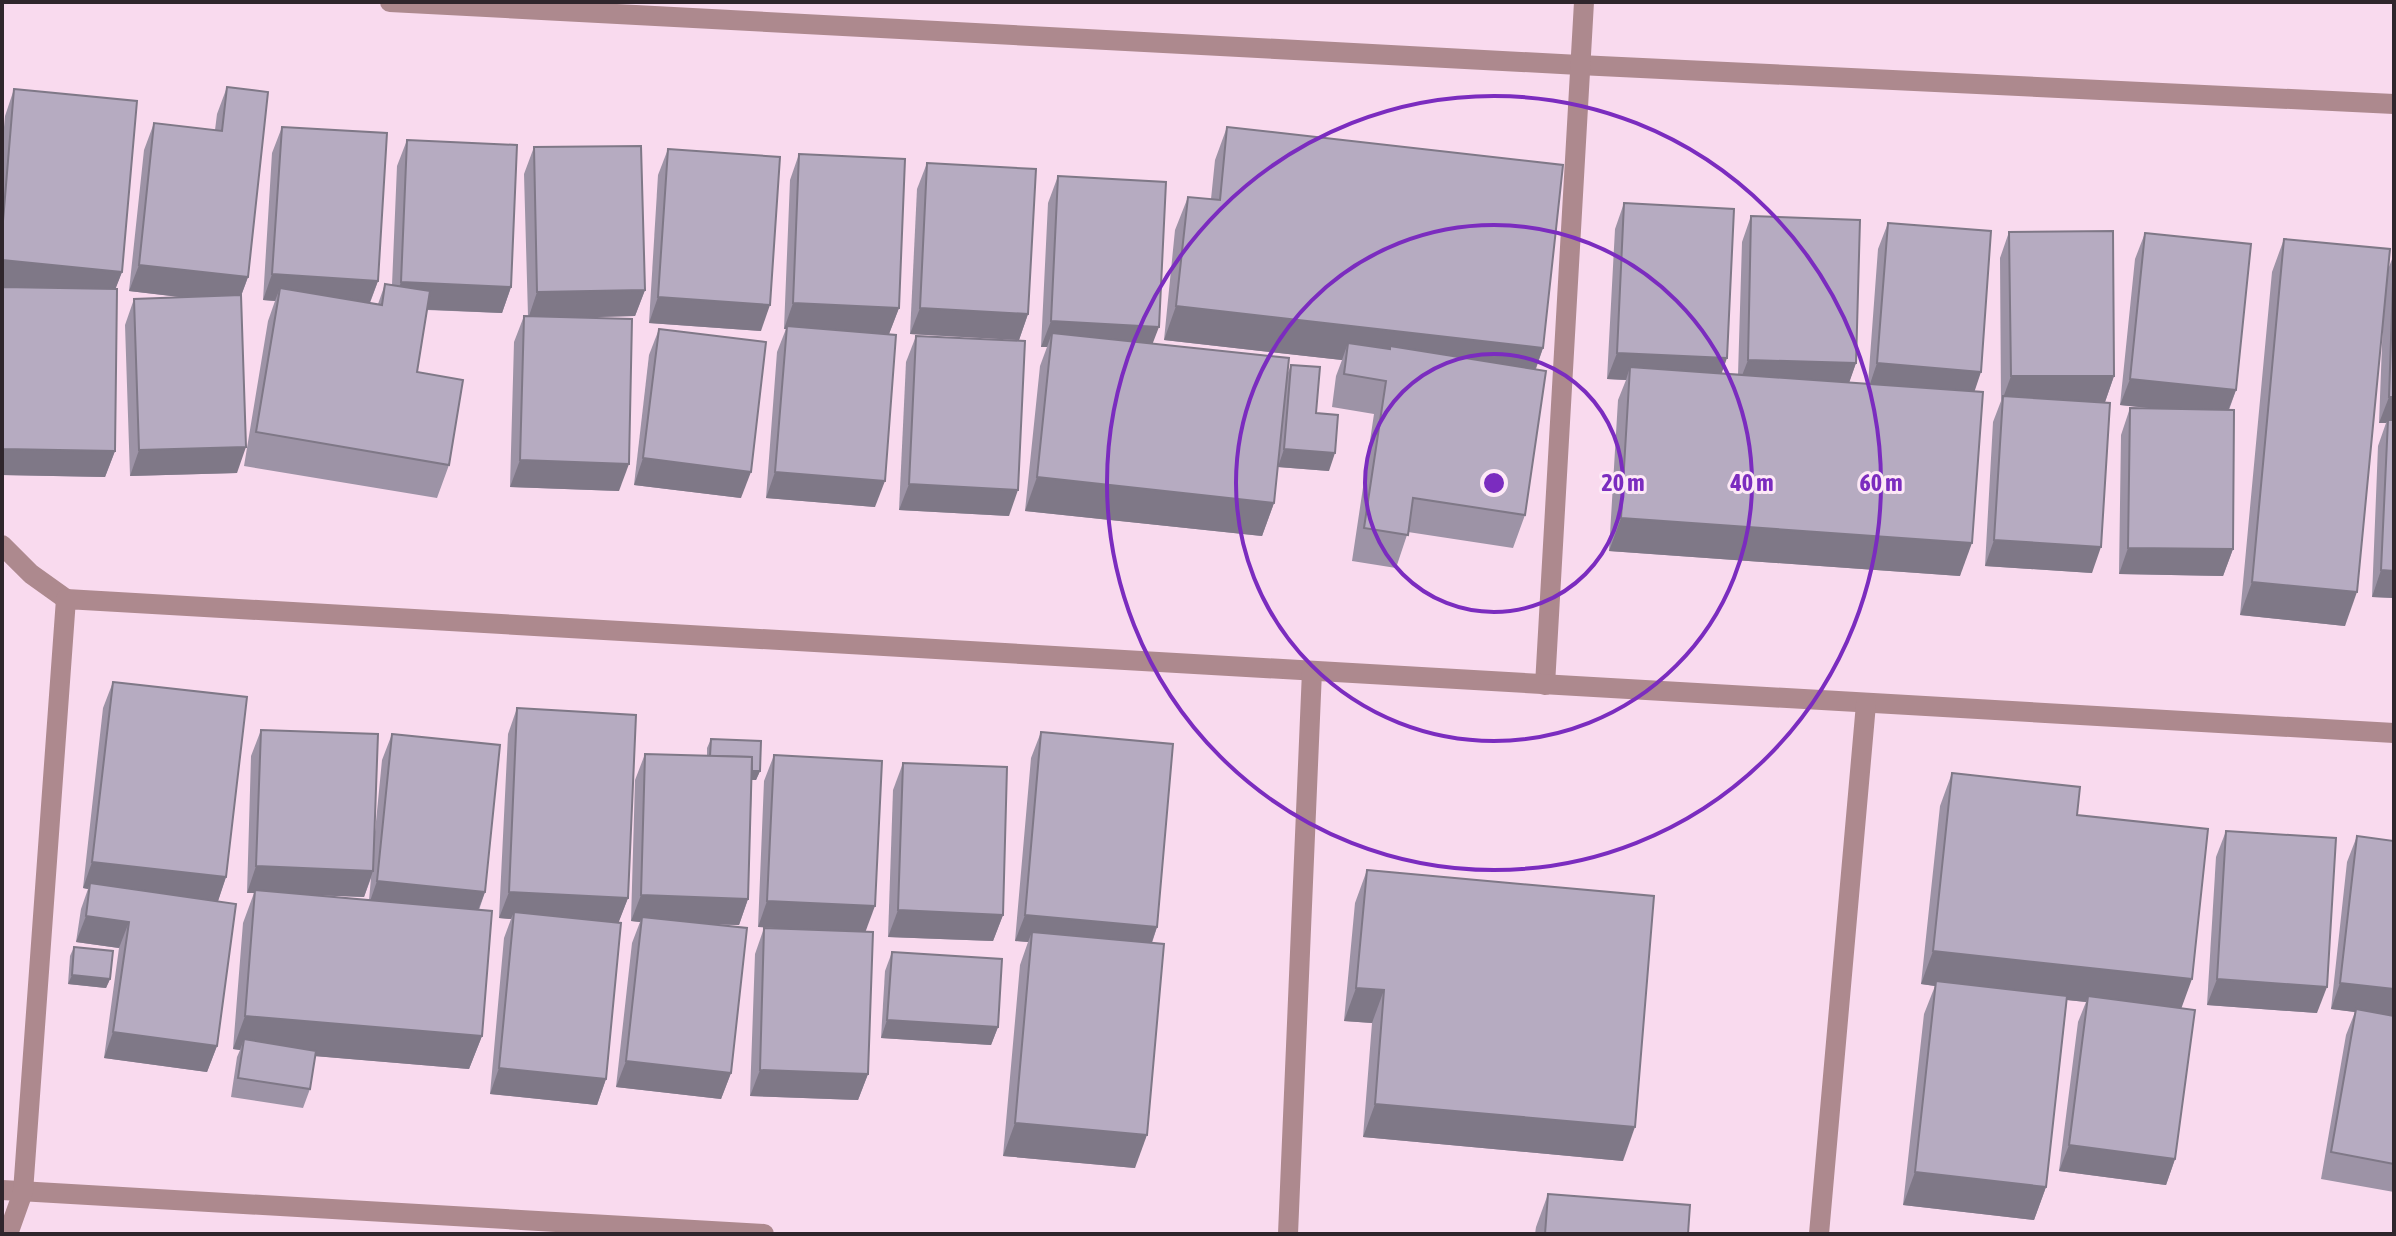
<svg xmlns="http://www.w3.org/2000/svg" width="2396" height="1236" font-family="'Asap Condensed',sans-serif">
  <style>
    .built { fill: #f9daee }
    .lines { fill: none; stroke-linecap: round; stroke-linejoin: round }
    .street { stroke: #ad898e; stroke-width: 20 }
    .wall { fill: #9d93a6; fill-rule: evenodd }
    .shaded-wall { fill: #7f7887 }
    .building { fill: #b6abc1; stroke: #7f7887; stroke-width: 2 }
    .ring { fill: none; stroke: #7b2cbf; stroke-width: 4 }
    .centre { fill: #7b2cbf; stroke: #fde9f6; stroke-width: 4 }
    .ring-label { font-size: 24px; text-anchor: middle; font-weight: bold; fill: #7b2cbf; stroke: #fde9f6; stroke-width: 6; stroke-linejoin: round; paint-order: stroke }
  </style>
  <rect width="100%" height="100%" fill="#fde9f6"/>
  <rect class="built" x="2" y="2" width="2392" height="1232"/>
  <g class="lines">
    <g class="street">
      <path d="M390,2L1579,65L2394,104"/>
      <path d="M2,545L31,574L66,599"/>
      <path d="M1545,685L1584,2"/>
      <path d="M2,1190L764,1234"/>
      <path d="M8,1234L23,1192L66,599L2394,733"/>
      <path d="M1288,1234L1312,671"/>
      <path d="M1819,1234L1866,704"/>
    </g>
  </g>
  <g class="wall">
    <path d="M227,87L248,277L241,296L237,473L130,476L125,325L134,299L181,297L129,291L144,150L154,123L215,130L217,114Z"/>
    <path d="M14,89L122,272L115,289V451L105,477L2,475V149L5,116Z"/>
    <path d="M282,127L378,281L370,303L378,304L385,284L392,285L397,166L407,140L511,287L502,313L427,310L417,372L449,465L437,498L244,466L268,321L275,301L263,300L272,153Z"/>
    <path d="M1227,127L1543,348L1536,369L1525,515L1513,548L1408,532L1396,568L1352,561L1374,414L1332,407L1336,376L1342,360L1164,340L1175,230L1188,197L1211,199L1215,160Z"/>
    <path d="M534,147L645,290L635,316L582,317L619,491L510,487L514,342L524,316H528L524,174Z"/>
    <path d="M668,149L761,331L649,323L658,175Z"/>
    <path d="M799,154L899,308L889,334L868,333L875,507L766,498L777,352L786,329H784L790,180Z"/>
    <path d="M927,163L1028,314L1019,340L910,334L917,189Z"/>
    <path d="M1058,176L1153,344L1287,375L1291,365L1316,413L1329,471L1278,467L1274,503L1262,536L1025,511L1040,366L1047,347H1041L1048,203Z"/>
    <path d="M1624,203L1721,373L1738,375L1742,242L1751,216L1856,363L1849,382L1868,384L1878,249L1888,223L1974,391L1960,576L1609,551L1618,400L1626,380L1607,379L1615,229Z"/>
    <path d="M2009,232L2114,376L2105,402L2092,573L1985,566L1993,422L2001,401L2000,258Z"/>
    <path d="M2145,233L2236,390L2229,410L2233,549L2223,576L2119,574L2121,435L2130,408L2158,409L2120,405L2135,259Z"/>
    <path d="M2284,239L2387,272L2394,254V598L2372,597L2378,446L2386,423H2379L2383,319L2345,626L2240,615L2272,272Z"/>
    <path d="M659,329L741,498L634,485L649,355Z"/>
    <path d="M916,336L1009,516L899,510L906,362Z"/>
    <path d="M113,682L226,877L218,901L217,1046L207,1072L104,1058L119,948L76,942L81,909L88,889L83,888L103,708Z"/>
    <path d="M517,708L628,898L618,923L606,1079L597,1105L490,1094L504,938L511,919L499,918L508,734Z"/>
    <path d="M261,730L374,842L382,760L392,734L485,892L479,910L482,1036L469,1069L315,1056L310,1089L303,1108L231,1097L237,1057L240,1050L233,1049L243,923L254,893H247L251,756ZM371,878L369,900L318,895L364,897Z"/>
    <path d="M1041,732L1157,927L1152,943L1135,1168L1003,1156L1020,965L1028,942L1015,941L1031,758Z"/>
    <path d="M711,739L760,771L756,780H752L748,899L739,925L707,924L731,1073L721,1099L616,1087L632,943L640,922L631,921L635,780L645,754L707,756V748Z"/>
    <path d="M774,755L865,932L868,1074L858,1100L750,1096L755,954L764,928H784L758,927L764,781Z"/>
    <path d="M903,763L1003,915L993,941L888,937L893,790Z"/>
    <path d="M1952,773L2077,815L2181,1008L2175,1159L2166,1185L2059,1171L2078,1022L2086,1002L2067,1000L2046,1187L2034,1220L1903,1205L1924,1014L1935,986L1921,984L1940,806Z"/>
    <path d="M2226,831L2317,1013L2207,1005L2216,857Z"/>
    <path d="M2357,836L2394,841V1192L2321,1179L2346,1035L2355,1012L2331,1009L2347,862Z"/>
    <path d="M1367,870L1623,1161L1363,1137L1372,1023L1344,1021L1355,903Z"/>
    <path d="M74,947L110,979L106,988L68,984L70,956Z"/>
    <path d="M892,952L998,1027L991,1045L881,1038L885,971Z"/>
    <path d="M1548,1194L1688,1234H1535L1536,1227Z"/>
  </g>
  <g class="shaded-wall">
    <path d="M2,260L122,272L112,298L2,288Z"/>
    <path d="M139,265L248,277L238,304L129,291Z"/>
    <path d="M272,274L378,281L368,307L280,288L275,301L263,300Z"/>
    <path d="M401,282L511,287L502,313L391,308Z"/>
    <path d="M645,290L635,316L528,319L537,292Z"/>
    <path d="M658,297L770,305L761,331L649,323Z"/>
    <path d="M793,303L899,308L889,334L786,329L787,326L786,329H784Z"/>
    <path d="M1176,306L1543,348L1531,381L1390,349V346L1384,364L1348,343L1342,360L1164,340Z"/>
    <path d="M920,308L1028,314L1019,340L910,334Z"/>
    <path d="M1051,321L1159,327L1149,353L1052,333L1047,347H1041Z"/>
    <path d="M1617,353L1727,358L1718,384L1630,367L1626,380L1607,379Z"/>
    <path d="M1748,360L1856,363L1847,389L1738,386Z"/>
    <path d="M1877,363L1981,372L1972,399L1868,390Z"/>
    <path d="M2011,376H2114L2105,402L2003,398Z"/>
    <path d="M2130,379L2236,390L2226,416L2120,405Z"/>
    <path d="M2389,397H2394V424L2388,420L2386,423H2379Z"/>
    <path d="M246,447L237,473L130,476L139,450Z"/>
    <path d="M2,449L115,451L105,477L2,475Z"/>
    <path d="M1284,449L1335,453L1329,471L1278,467Z"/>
    <path d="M643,458L751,472L741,498L634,485Z"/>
    <path d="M520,460L629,464L619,491L510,487Z"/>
    <path d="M775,472L885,481L875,507L766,498Z"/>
    <path d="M1037,477L1274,503L1262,536L1025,511Z"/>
    <path d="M909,484L1018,490L1009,516L899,510Z"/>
    <path d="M1621,518L1972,543L1960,576L1609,551Z"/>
    <path d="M1994,540L2101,547L2092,573L1985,566Z"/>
    <path d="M2128,548L2233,549L2223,576L2119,574Z"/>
    <path d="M2381,570L2394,571V598L2372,597Z"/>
    <path d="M2252,582L2357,592L2345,626L2240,615Z"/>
    <path d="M710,769L760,771L756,780L706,778Z"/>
    <path d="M92,862L226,877L217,904L90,883L88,889L83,888Z"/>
    <path d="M256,866L373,871L364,897L255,893V890L254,893H247Z"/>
    <path d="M377,881L485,892L475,918L368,907Z"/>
    <path d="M509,892L628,898L618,924L514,912L511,919L499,918Z"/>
    <path d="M641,895L748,899L739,925L641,922L642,917L640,922L631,921Z"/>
    <path d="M767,901L875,906L865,933L758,927Z"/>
    <path d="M898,910L1003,915L993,941L888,937Z"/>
    <path d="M1025,915L1157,927L1148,953L1032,932L1028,942L1015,941Z"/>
    <path d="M86,916L129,922L119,948L76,942Z"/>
    <path d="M1933,951L2192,979L2180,1012L2088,996L2086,1002L1936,986V981L1935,986L1921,984Z"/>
    <path d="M72,975L110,979L106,988L68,984Z"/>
    <path d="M2217,979L2327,987L2317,1013L2207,1005Z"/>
    <path d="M2340,983L2394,989V1017L2331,1009Z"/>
    <path d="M1356,988L1384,990L1372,1023L1344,1021Z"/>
    <path d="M245,1016L482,1036L469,1069L242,1050L244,1039L240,1050L233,1049Z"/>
    <path d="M887,1020L998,1027L991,1045L881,1038Z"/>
    <path d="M113,1032L217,1046L207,1072L104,1058Z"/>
    <path d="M626,1061L731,1073L721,1099L616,1087Z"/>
    <path d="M499,1068L606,1079L597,1105L490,1094Z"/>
    <path d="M760,1070L868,1074L858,1100L750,1096Z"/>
    <path d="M1375,1104L1635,1127L1623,1161L1363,1137Z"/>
    <path d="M1015,1123L1147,1135L1135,1168L1003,1156Z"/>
    <path d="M2069,1145L2175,1159L2166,1185L2059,1171Z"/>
    <path d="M1915,1172L2046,1187L2034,1220L1903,1205Z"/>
  </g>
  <g class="building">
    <path d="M227,87L268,92L248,277L139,265L154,123L222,131Z"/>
    <path d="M14,89L137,101L122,272L2,260V233Z"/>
    <path d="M282,127L387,133L378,281L272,274Z"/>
    <path d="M1227,127L1563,165L1543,348L1176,306L1188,197L1220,200Z"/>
    <path d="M407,140L517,145L511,287L401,282Z"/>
    <path d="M641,146L645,290L537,292L534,147Z"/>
    <path d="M668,149L780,157L770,305L658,297Z"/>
    <path d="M799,154L905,159L899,308L793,303Z"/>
    <path d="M927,163L1036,169L1028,314L920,308Z"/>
    <path d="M1058,176L1166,182L1159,327L1051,321Z"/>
    <path d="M1624,203L1734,209L1727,358L1617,353Z"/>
    <path d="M1751,216L1860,220L1856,363L1748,360Z"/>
    <path d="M1888,223L1991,231L1981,372L1877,363Z"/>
    <path d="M2113,231L2114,376H2011L2009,232Z"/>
    <path d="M2145,233L2251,244L2236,390L2130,379Z"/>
    <path d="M2284,239L2390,249L2357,592L2252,582Z"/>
    <path d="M2394,254V397H2389Z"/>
    <path d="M385,284L430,291L417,372L463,380L449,465L256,432L280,288L382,305Z"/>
    <path d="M2,287L117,289L115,451L2,449Z"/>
    <path d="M241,295L246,447L139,450L134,299Z"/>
    <path d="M524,316L632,319L629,464L520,460Z"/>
    <path d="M787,326L896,335L885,481L775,472Z"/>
    <path d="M659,329L766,342L751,472L643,458Z"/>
    <path d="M1052,333L1289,358L1274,503L1037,477Z"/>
    <path d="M916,336L1025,341L1018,490L909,484Z"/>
    <path d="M1348,343L1390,349V346L1546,371L1525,515L1413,498L1408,535L1364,528L1386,381L1344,374Z"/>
    <path d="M1291,365L1320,367L1316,413L1338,415L1335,453L1284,449Z"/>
    <path d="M1630,367L1983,392L1972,543L1621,518Z"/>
    <path d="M2003,396L2110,403L2101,547L1994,540Z"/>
    <path d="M2130,408L2234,410L2233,549L2128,548Z"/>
    <path d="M2388,420H2394V571L2381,570Z"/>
    <path d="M113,682L247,697L226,877L92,862Z"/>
    <path d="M517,708L636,715L628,898L509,892Z"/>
    <path d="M261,730L378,734L373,871L256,866Z"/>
    <path d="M1041,732L1173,744L1157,927L1025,915Z"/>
    <path d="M392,734L500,745L485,892L377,881Z"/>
    <path d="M711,739L761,741L760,771H752V757L710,756Z"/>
    <path d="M645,754L752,757L748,899L641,895Z"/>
    <path d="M774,755L882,761L875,906L767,901Z"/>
    <path d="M903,763L1007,767L1003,915L898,910Z"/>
    <path d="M1952,773L2080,787L2077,815L2208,829L2192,979L1933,951Z"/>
    <path d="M2226,831L2336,838L2327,987L2217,979Z"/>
    <path d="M2357,836L2394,841V989L2340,983Z"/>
    <path d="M1367,870L1654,896L1635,1127L1375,1104L1384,990L1356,988Z"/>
    <path d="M90,883L236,904L217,1046L113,1032L129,922L86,916Z"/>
    <path d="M255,890L492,911L482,1036L245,1016Z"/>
    <path d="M514,912L621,923L606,1079L499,1068Z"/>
    <path d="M642,917L747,928L731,1073L626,1061Z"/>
    <path d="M764,928L873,932L868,1074L760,1070Z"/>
    <path d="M1032,932L1164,944L1147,1135L1015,1123Z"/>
    <path d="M74,947L113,951L110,979L72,975Z"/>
    <path d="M892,952L1002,959L998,1027L887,1020Z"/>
    <path d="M1936,981L2067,996L2046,1187L1915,1172Z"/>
    <path d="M2088,996L2195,1010L2175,1159L2069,1145Z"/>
    <path d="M2356,1009L2394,1016V1164L2331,1152Z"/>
    <path d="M244,1039L316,1051L310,1089L238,1078Z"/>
    <path d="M1548,1194L1690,1205L1688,1234H1545Z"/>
  </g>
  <g class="ring">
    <circle cx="1494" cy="483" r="129"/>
    <circle cx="1494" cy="483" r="258"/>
    <circle cx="1494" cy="483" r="387"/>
  </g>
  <circle cx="1494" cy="483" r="12" class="centre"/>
  <g class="ring-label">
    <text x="1623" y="491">20 m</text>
    <text x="1752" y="491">40 m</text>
    <text x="1881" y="491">60 m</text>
  </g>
  <rect width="2396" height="1236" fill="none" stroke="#2f262c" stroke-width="8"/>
</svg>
